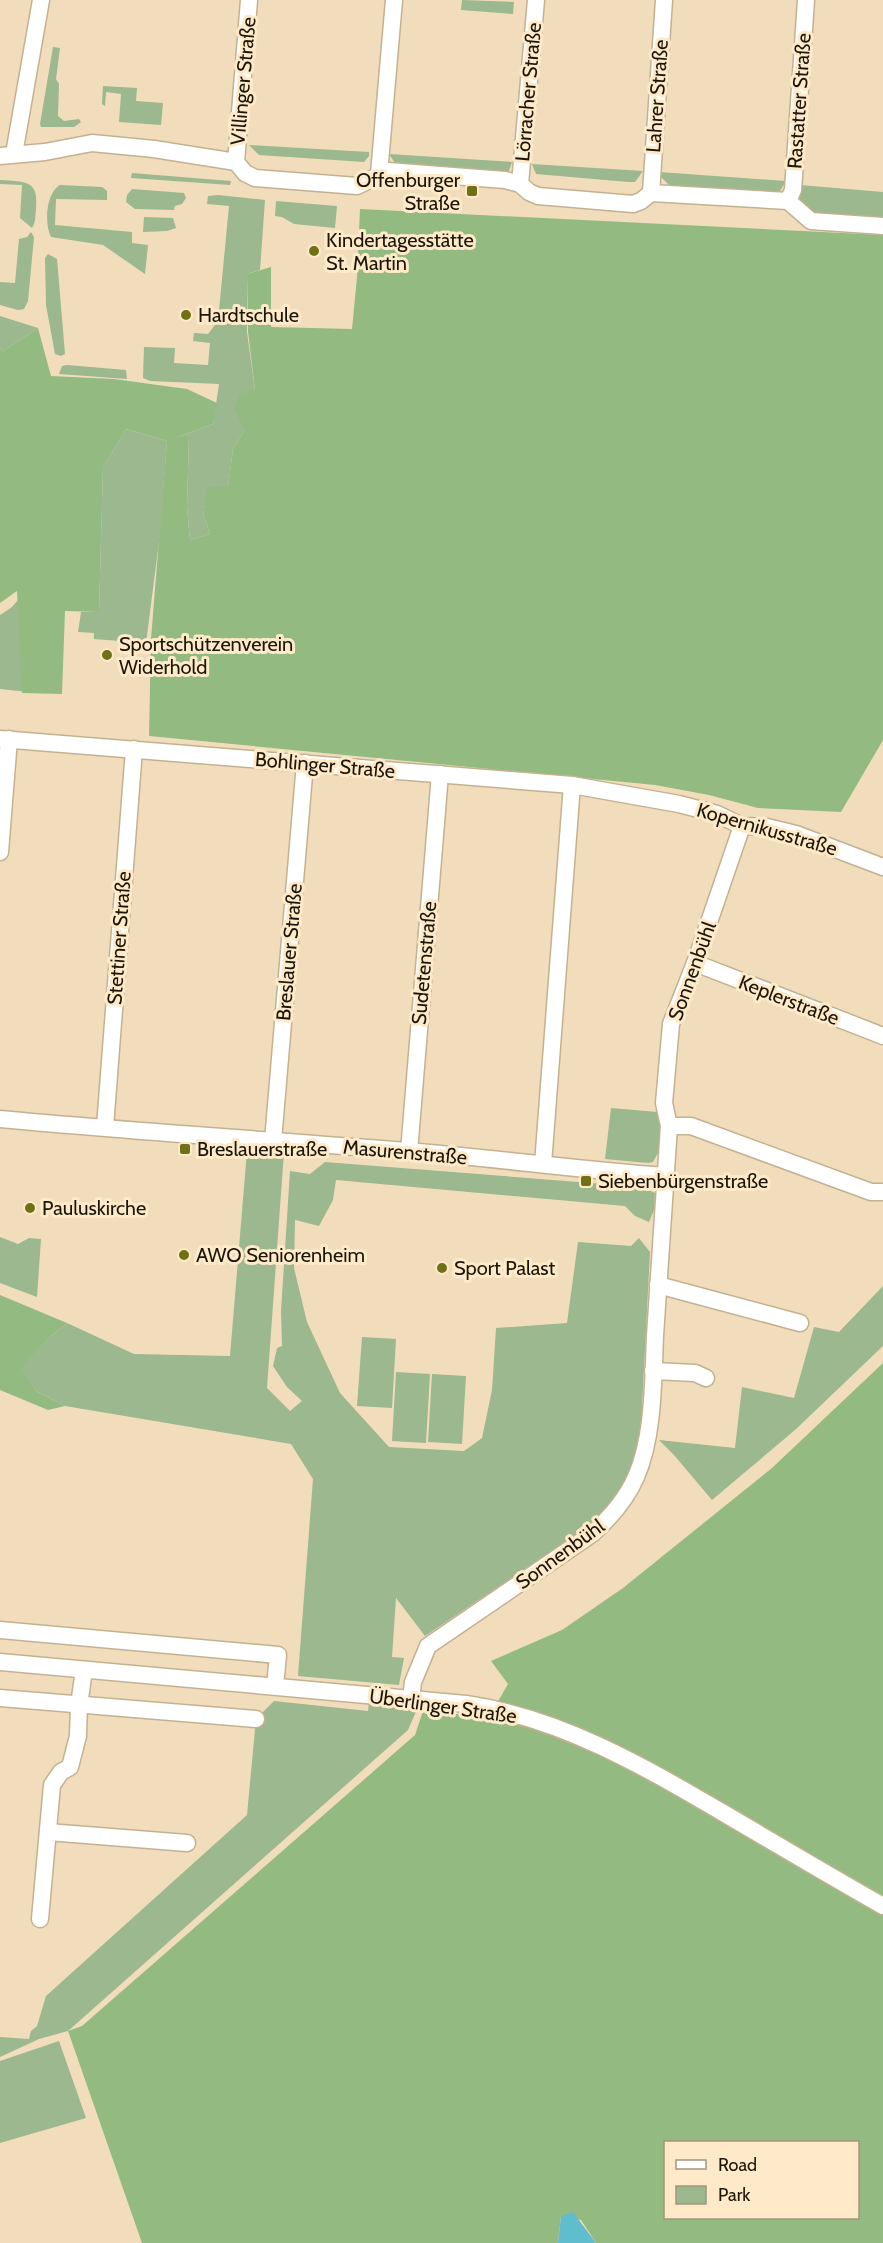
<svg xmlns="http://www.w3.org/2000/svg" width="883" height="2243" font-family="Cabin,sans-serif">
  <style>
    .green { fill: #9bb88e }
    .forest { fill: #93bb81; fill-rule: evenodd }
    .water { fill: #60bdcd }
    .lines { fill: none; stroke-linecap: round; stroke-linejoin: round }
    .minor-casing { stroke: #c4b190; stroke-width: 19 }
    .minor { stroke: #fff; stroke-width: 16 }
    .poi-dot { fill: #6f7116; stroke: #feeac8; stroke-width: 2 }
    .labels { text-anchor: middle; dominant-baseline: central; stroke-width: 6; stroke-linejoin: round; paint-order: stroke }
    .street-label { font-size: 20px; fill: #1c1509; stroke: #feeac8 }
    .poi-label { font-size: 20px; fill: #1c1509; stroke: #feeac8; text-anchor: start }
  </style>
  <rect width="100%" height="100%" fill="#f1ddbb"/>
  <g class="green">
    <path d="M462,0L514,2L513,14L461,10Z"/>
    <path d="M53,47L60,48L56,79L59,84L58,116L64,121L79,119L81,122L74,127H41L40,124Z"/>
    <path d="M103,86L137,88L136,101L163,103L161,125L119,122L121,94L106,92L105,106L102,104Z"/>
    <path d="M249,145L369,152V156L364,162L259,155Z"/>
    <path d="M389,154L512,162L509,171L505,172L401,165L395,163Z"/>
    <path d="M532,164L643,171L635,182H628L536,174Z"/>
    <path d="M659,172L786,181L780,191L762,192L669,185L660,176Z"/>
    <path d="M132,173L231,181L230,185L131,178Z"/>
    <path d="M0,180C25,182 39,179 36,209C35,216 36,222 32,228L20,218L22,185L0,184Z"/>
    <path d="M60,185L102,187L107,191V200L56,199L55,225L132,232V243L148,245L145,274L103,245L51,237C44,223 46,193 60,185Z"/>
    <path d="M800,185L883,192V218L812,213L800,202Z"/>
    <path d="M132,189L184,193L186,198L182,204L175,206L174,210L135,209L126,202L127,195Z"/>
    <path d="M218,195L265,200L260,270L247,274V332L255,390L244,431L233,449L228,487H209L203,514L210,534L190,540L187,507L189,435L167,441L160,534L146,643L94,639V633L78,632L81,612H99L103,468L126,429L167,441L213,424L219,384L150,381L143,378L144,347L175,348L174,363L208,365L210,343L193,341L194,333L208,334L218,321L229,206L207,204L208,196Z"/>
    <path d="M276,201L337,206L335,228L294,224L282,217L275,216Z"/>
    <path d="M144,217L173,218L176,228L167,231L143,232Z"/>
    <path d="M31,232L34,237L28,301L24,309L18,310L0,305V282L15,283L19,239L27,237Z"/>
    <path d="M48,254L57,259L65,354L61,356L55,354L46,305L45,258Z"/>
    <path d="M0,316L38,328L3,351L0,348Z"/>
    <path d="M67,365L126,370L127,379L59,374L62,366Z"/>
    <path d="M23,594L37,693L0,689V615L12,607Z"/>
    <path d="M611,1108L658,1112L663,1135L662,1153H658L653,1162L648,1163L605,1159Z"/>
    <path d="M247,1151L284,1152L267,1388L290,1411L302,1401L287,1387L273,1366L277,1348L282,1346L281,1311L290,1171L310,1174L325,1162L642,1187L655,1193L654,1210L649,1222L635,1216L625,1206L336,1180L333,1200L319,1226L295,1220L294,1268L307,1322L340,1393L389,1447L464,1451L482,1438L492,1390L496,1328L567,1323L578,1242L631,1246L639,1238L650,1252L641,1426C634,1469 622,1497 589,1526L425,1636L396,1598L392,1657L404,1658L399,1685L298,1676L313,1479L291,1444L65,1406L36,1391L20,1368L51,1336L67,1323L134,1354L230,1356Z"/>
    <path d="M0,1237L18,1244L29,1238L41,1239L37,1297L0,1283Z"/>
    <path d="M883,1286V1346L795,1430L712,1500L674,1455L659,1440L735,1448L742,1387L794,1398L814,1327L839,1332Z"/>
    <path d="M362,1337L396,1339L392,1408L357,1406Z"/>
    <path d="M396,1372L430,1374L426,1443L392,1441Z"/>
    <path d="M432,1374L466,1376L462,1444L428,1442Z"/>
    <path d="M274,1701L368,1711L369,1701L418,1707L408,1730L68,2031L39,2039L0,2057V2037L29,2039L31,2031L37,2026L46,1996L247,1815L256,1719Z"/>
    <path d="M59,2041L86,2118L0,2143V2061Z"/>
  </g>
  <g class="forest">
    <path d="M360,209L883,235V740L841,812L758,808L709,795L655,785L149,736L151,639L167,441L126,429L103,468L99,612L65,611L62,694L22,693L17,591L0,603V348L3,351L38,328L51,376L114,379L187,389L217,403L213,424L175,438L189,435L187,507L190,540L210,534L203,514L208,487L228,486L233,449L244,431L234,409L240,394L255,390L248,332L247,274L271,267V327L352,329L357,277Z"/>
    <path d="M0,1295L67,1323L51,1336L21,1368L36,1391L65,1406L48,1410L0,1390Z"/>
    <path d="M883,1363V2243H596L581,2220L561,2216L558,2243H142L68,2031L82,2026L415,1735L423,1711L489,1717L508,1684L491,1661L562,1630L623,1588L772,1468ZM666,2142H858V2218H666Z"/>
  </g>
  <path class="water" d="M573,2212L596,2243H558L561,2216Z"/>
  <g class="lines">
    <g class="minor-casing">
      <g id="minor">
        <path d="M14,154L41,0"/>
        <path d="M0,156L45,152L92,143L154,149L236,162L245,173L255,178L357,186L388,171L505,180L520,184L529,192L538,196L633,204L641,201L651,193L788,201L811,221L883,226"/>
        <path d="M236,162L249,0"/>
        <path d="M379,174L394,0"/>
        <path d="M520,184L536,0"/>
        <path d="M651,193L664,0"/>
        <path d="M788,201L793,190L806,0"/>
        <path d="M0,739L572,785L679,804L717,814L742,826L767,827L796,834L883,867"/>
        <path d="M0,852L9,739"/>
        <path d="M695,963L883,1036"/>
        <path d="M0,1119C136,1132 272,1140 407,1151C494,1158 579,1170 665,1176"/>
        <path d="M669,1126H691L871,1192H883"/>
        <path d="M105,1127L134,749"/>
        <path d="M273,1141L305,763"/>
        <path d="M409,1152L440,774"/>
        <path d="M543,1164L572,785"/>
        <path d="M658,1285L800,1323"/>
        <path d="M653,1371L695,1373L706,1378"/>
        <path d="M0,1630L278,1655L275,1686"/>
        <path d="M0,1662L466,1704C561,1718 643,1766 725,1814C778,1845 830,1876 883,1906"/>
        <path d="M0,1698L256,1719"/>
        <path d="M411,1699L413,1682L428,1646L592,1534C611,1517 626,1500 636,1477C654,1436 653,1380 655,1336C660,1266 664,1196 669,1126L664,1103L671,1024L695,963L742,826"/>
        <path d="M48,1832L187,1843"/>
        <path d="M40,1919L52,1785L61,1772L70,1767L78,1736L79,1705L84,1670"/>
      </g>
    </g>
    <use href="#minor" class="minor"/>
  </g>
  <g class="poi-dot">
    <rect x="466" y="185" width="12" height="12" rx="3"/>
    <circle cx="314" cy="251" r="6"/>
    <circle cx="186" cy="315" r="6"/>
    <circle cx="107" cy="655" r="6"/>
    <rect x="179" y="1143" width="12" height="12" rx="3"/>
    <rect x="580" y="1175" width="12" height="12" rx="3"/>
    <circle cx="30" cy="1208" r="6"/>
    <circle cx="184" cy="1255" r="6"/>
    <circle cx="442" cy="1268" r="6"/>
  </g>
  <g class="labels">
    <g class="street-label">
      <text transform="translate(243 81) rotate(-85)">Villinger Straße</text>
      <text transform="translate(528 92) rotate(-85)">Lörracher Straße</text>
      <text transform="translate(657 96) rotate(-86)">Lahrer Straße</text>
      <text transform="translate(799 101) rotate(-86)">Rastatter Straße</text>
      <text transform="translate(325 765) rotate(5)">Bohlinger Straße</text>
      <text transform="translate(767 829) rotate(16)">Kopernikusstraße</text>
      <text transform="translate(119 938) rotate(-86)">Stettiner Straße</text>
      <text transform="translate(289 952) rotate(-85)">Breslauer Straße</text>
      <text transform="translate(424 963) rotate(-85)">Sudetenstraße</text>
      <text transform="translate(692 971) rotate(-70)">Sonnenbühl</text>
      <text transform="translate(789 1000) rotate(21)">Keplerstraße</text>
      <text transform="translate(405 1152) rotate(5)">Masurenstraße</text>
      <text transform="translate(560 1554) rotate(-36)">Sonnenbühl</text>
      <text transform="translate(443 1706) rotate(8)">Überlinger Straße</text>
    </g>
    <g class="poi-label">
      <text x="460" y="180" text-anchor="end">Offenburger<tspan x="460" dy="23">Straße</tspan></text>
      <text x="326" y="240">Kindertagesstätte<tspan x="326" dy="23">St. Martin</tspan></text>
      <text x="198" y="315">Hardtschule</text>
      <text x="119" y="644">Sportschützenverein<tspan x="119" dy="23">Widerhold</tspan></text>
      <text x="197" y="1149">Breslauerstraße</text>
      <text x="598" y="1181">Siebenbürgenstraße</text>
      <text x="42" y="1208">Pauluskirche</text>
      <text x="196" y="1255">AWO Seniorenheim</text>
      <text x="454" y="1268">Sport Palast</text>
    </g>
  </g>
  <rect x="664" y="2141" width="195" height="78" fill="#feeac8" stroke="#a4957c" stroke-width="1.5"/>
  <rect x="676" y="2160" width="30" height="9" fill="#ffffff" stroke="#a4957c" stroke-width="1.5"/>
  <text x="718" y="2171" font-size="18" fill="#1c1509">Road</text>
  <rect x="676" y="2186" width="30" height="18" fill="#9bb88e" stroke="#a4957c" stroke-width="1.5"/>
  <text x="718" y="2201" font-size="18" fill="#1c1509">Park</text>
</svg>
